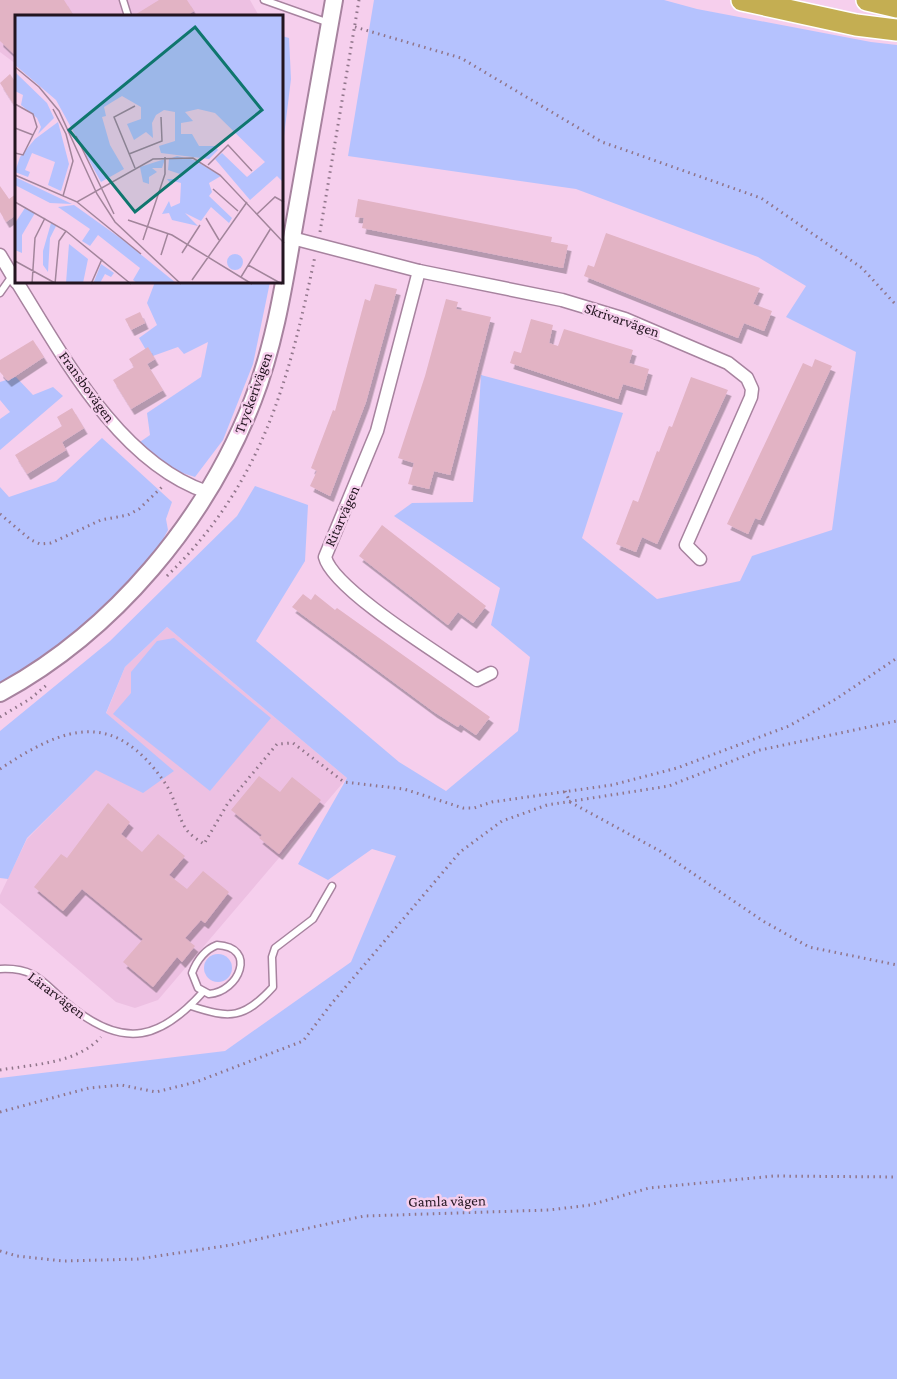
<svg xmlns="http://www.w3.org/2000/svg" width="897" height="1379" font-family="'Crimson Pro',serif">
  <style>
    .built { fill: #edc0e2 }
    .green { fill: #b5c2fe }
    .building { fill: #e2b3c4; filter: url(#shadow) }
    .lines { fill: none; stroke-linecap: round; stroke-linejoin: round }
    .service-casing { stroke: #a7839f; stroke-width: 9 }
    .minor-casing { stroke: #a7839f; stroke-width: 15 }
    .tertiary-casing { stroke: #a7839f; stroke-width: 20 }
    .trunk-casing { stroke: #fff; stroke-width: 24 }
    .path { stroke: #90758a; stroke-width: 3; stroke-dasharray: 1.5 4.5; stroke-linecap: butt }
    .service { stroke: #fff; stroke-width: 6 }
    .minor { stroke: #fff; stroke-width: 12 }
    .tertiary { stroke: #fff; stroke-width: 16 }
    .trunk { stroke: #c4ae52; stroke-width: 21 }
    .labels { text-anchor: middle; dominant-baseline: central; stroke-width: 5; stroke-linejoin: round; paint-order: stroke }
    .street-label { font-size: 15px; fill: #231520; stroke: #f6cfed }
    .inset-road { fill: none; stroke: #a2859b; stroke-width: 1.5 }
    .view { fill: #0f766e; fill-opacity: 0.15; stroke: #0f766e; stroke-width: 3 }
    .inset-edge { fill: none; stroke: #231520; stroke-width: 3 }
  </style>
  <defs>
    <filter id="shadow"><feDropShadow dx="3.5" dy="6" stdDeviation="0" flood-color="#0004"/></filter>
  </defs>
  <rect width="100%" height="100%" fill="#f6cfed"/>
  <g class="built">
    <path d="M0,0H250L259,16H16V64L0,52Z"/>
    <path d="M167,627L347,778L158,1000L135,1008L116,1002L0,903V895L27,839L130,735L106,714L125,667Z"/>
  </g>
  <g class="green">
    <path d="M374,0H664L697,9L871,42L897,45V1379H0V1078L225,1051L351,962L396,856L372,849L328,880L298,864L347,778L167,627L125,667L106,713L174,771L143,793L96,770L27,838L8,879L0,878V731L110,641L237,516L255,486L308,505L305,561L256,641L399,762L446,791L518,731L530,657L491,625L500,588L394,516L412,503L473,502L481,375L623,413L582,538L657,599L740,581L752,556L832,530L856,352L786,317L806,286L758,257L576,189L348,156Z"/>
    <path d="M282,36L289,38L291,79L282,152Z"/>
    <path d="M155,282H270L253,364L223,440L195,477L173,470L137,444L150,435L147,413L201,377L208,342L184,354L178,347L150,357L139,338L157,325L147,303Z"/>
    <path d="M16,377L33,395L53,387L63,396L0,450V419L10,412L0,400V382Z"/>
    <path d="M102,438L172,502L166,519L168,530C160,544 153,562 142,574C105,615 50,658 0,683V487L9,497L56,481Z"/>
    <path d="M174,638L271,718L210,791L113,714L131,693V672L157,641Z"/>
    <circle cx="218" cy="968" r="14"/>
  </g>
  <g class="building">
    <path d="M0,0H64L74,16H16V56L0,41Z"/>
    <path d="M159,0H187L194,11L186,16H133Z"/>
    <path d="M10,74L16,83V108L0,83Z"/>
    <path d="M0,186L9,199L16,194V215L6,222L0,212Z"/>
    <path d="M358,199L552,237L551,242L568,245L563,268L362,228L364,218L355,217Z"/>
    <path d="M606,233L760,288L753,304L772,311L764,331L744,323L738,338L584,276L588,265L594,267Z"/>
    <path d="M375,284L397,289L366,402L330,496L310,486L317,471L311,468L333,410L335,411L365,299L370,301Z"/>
    <path d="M446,299L458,302L456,309L491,317L450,475L434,471L429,489L408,484L414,463L398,458L425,376Z"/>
    <path d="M140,312L145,323L131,330L125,319Z"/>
    <path d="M531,319L553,325L549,343L558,346L564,329L633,350L629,363L649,369L643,390L623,384L618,399L510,363L514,351L521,353Z"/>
    <path d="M33,340L44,357L8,381L0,372V360Z"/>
    <path d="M148,347L155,359L147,364L163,390L131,409L113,380L134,367L129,359Z"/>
    <path d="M815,359L832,366L760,520L755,518L748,534L727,524L803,363L812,367Z"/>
    <path d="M691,377L728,390L657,544L642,537L636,552L616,544L633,500L638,502L657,451L659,452L669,426L672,427Z"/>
    <path d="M72,408L84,428L62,442L66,450L27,474L15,455L62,426L57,417Z"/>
    <path d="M382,525L486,606L473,623L458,612L448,625L359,556Z"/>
    <path d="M303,594L311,600L315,594L335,610L337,608L490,717L476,735L460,724L458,727L434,712L292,607Z"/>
    <path d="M259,776L280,792L292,777L321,800L279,854L259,838L262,835L231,810Z"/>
    <path d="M108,803L130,822L121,834L142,852L158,834L185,856L169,875L187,889L203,871L229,892L205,923L201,920L185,938L195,946L182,962L177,957L153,987L123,962L143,939L82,889L63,911L34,887L61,854L67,858Z"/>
  </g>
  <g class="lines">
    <g class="service-casing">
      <g id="service">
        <path d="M123,0L128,16"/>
        <path d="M264,0L329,23"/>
        <path d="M0,293L12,276"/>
        <path d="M217,945C258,947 239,992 209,994L198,988L192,973C197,960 204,950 217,945Z"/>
        <path d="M0,969C40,967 45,987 73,1008C125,1049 161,1039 203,992"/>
        <path d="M191,1006C230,1019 244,1019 273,987L272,957L275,948L313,919L332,886"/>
      </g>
    </g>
    <g class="minor-casing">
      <g id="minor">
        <path d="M292,238L419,271L562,300L625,319L728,363L747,378L752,389L751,397L686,545L700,559"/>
        <path d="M0,255L16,282"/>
        <path d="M419,271L377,431L325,557C333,590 446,658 477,680L491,673"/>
        <path d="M17,282C63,356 119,462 207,492"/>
      </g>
    </g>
    <g class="tertiary-casing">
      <path id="tertiary" d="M0,693C114,631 206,521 253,400C276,341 285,277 296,215C309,143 321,72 334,0"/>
    </g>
    <g class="trunk-casing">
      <g id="trunk">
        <path d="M742,0L856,25L897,30"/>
        <path d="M867,0L897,7"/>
      </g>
    </g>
    <g class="path">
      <path d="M355,27L461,58L602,142L761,198L862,268L897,306"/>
      <path d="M320,232L359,0"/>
      <path d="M0,514L31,540L40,544L51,543L101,520L128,515L139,509L163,486"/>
      <path d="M167,576C262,484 289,381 315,256"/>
      <path d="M0,717L30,699L49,683"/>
      <path d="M0,769C66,725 114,709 165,783C175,797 177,815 186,829C190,835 198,840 204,844L228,803L277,744L293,743L344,782L404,789L463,808H474L492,802L612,785L677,768L789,726L836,699L897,658"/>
      <path d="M565,791L570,802L660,851L763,921L809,947L897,965"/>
      <path d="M0,1070C35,1064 76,1064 101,1037"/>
      <path d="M0,1112L89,1088L121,1085L156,1092L196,1082L303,1041L332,1003L460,852L502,821L547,805L669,786L760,750L897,721"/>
      <path d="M0,1251L17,1256L63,1261L138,1259L231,1245L364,1216L549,1210L590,1205L649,1188L774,1176L897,1177"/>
    </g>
    <use href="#service" class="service"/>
    <use href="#minor" class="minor"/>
    <use href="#tertiary" class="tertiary"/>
    <use href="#trunk" class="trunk"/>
  </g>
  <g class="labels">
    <g class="street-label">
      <text transform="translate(622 320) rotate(19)">Skrivarvägen</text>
      <text transform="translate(87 387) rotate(54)">Fransbovägen</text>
      <text transform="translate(253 393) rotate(-70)">Tryckerivägen</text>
      <text transform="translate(342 516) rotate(-66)">Ritarvägen</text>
      <text transform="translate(57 995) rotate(37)">Lärarvägen</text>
      <text transform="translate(447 1201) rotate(-1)">Gamla vägen</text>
    </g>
  </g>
  <g transform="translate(15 15)">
    <rect width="268" height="268" fill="#f6cfed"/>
    <path d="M0,0H268V167L262,161L235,185L200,144L207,138L232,162L250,147L200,98L183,94L170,97L178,106L166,108V119H177L184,131H200L203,135L194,144L146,138L144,131L160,126V97L149,95L141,100L137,108L138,123L131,117L119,125L112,109L126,104V92L107,81L89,92L91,101L87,102L95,130L109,154L86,167L41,85L0,50ZM0,57L32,88L39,103L23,119L26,112L22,103L6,90L8,80L0,76ZM43,107L54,149L46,176L33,170L40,147L17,138L10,155L15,157L13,162L0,157L5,142L20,124ZM162,141L179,145L206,161L194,168L197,177L194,181L217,203L214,208L196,192L186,206L170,198L183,211L157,205L154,198L147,199L154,186L156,192L165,188L166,168L158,166L157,170L152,164H165V159L153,155L154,144ZM150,144L147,153H137L142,157L134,162V169L128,167L125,152ZM0,162L17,170L57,189L35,188L0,170ZM59,190L108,225L161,268H122L118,265L125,253L83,220L75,231L67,226L75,214L43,192ZM10,193L20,198L7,220V238L0,235V208ZM36,208L41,211L35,223L33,257L28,250V236ZM54,229L73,244L68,268H51ZM212 247a8 8 0 1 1 16 0a8 8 0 1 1-16 0ZM86,249L99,258L96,262L90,259L85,268L78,269Z" fill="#b5c2fe"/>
    <path class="inset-road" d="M0,52L24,72L44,96L82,179L100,207L166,269M0,89L18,99L22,112L8,140L0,138M120,91L99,102L120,153M38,94L51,119L58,146L48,181M0,113L18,120M61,121L99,199M114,139L147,126L146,102M193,150L213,130L237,156M0,160L62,187L138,144L178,143L205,160L269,228M198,174L223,196M0,187L51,216L116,269M62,187L126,239M242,199L260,182L269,187M191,203L204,225M113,205L157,220L237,269M128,225L150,159V142M167,238L185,210M146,240L153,218M0,246L40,268M233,250L267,269M226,262L256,213M177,265L232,187M17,269L20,223L30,203M40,269L44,226L51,216M76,269L87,244"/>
    <path class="view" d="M180,12L247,95L120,197L54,115Z"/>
    <rect width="268" height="268" class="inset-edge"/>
  </g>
</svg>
